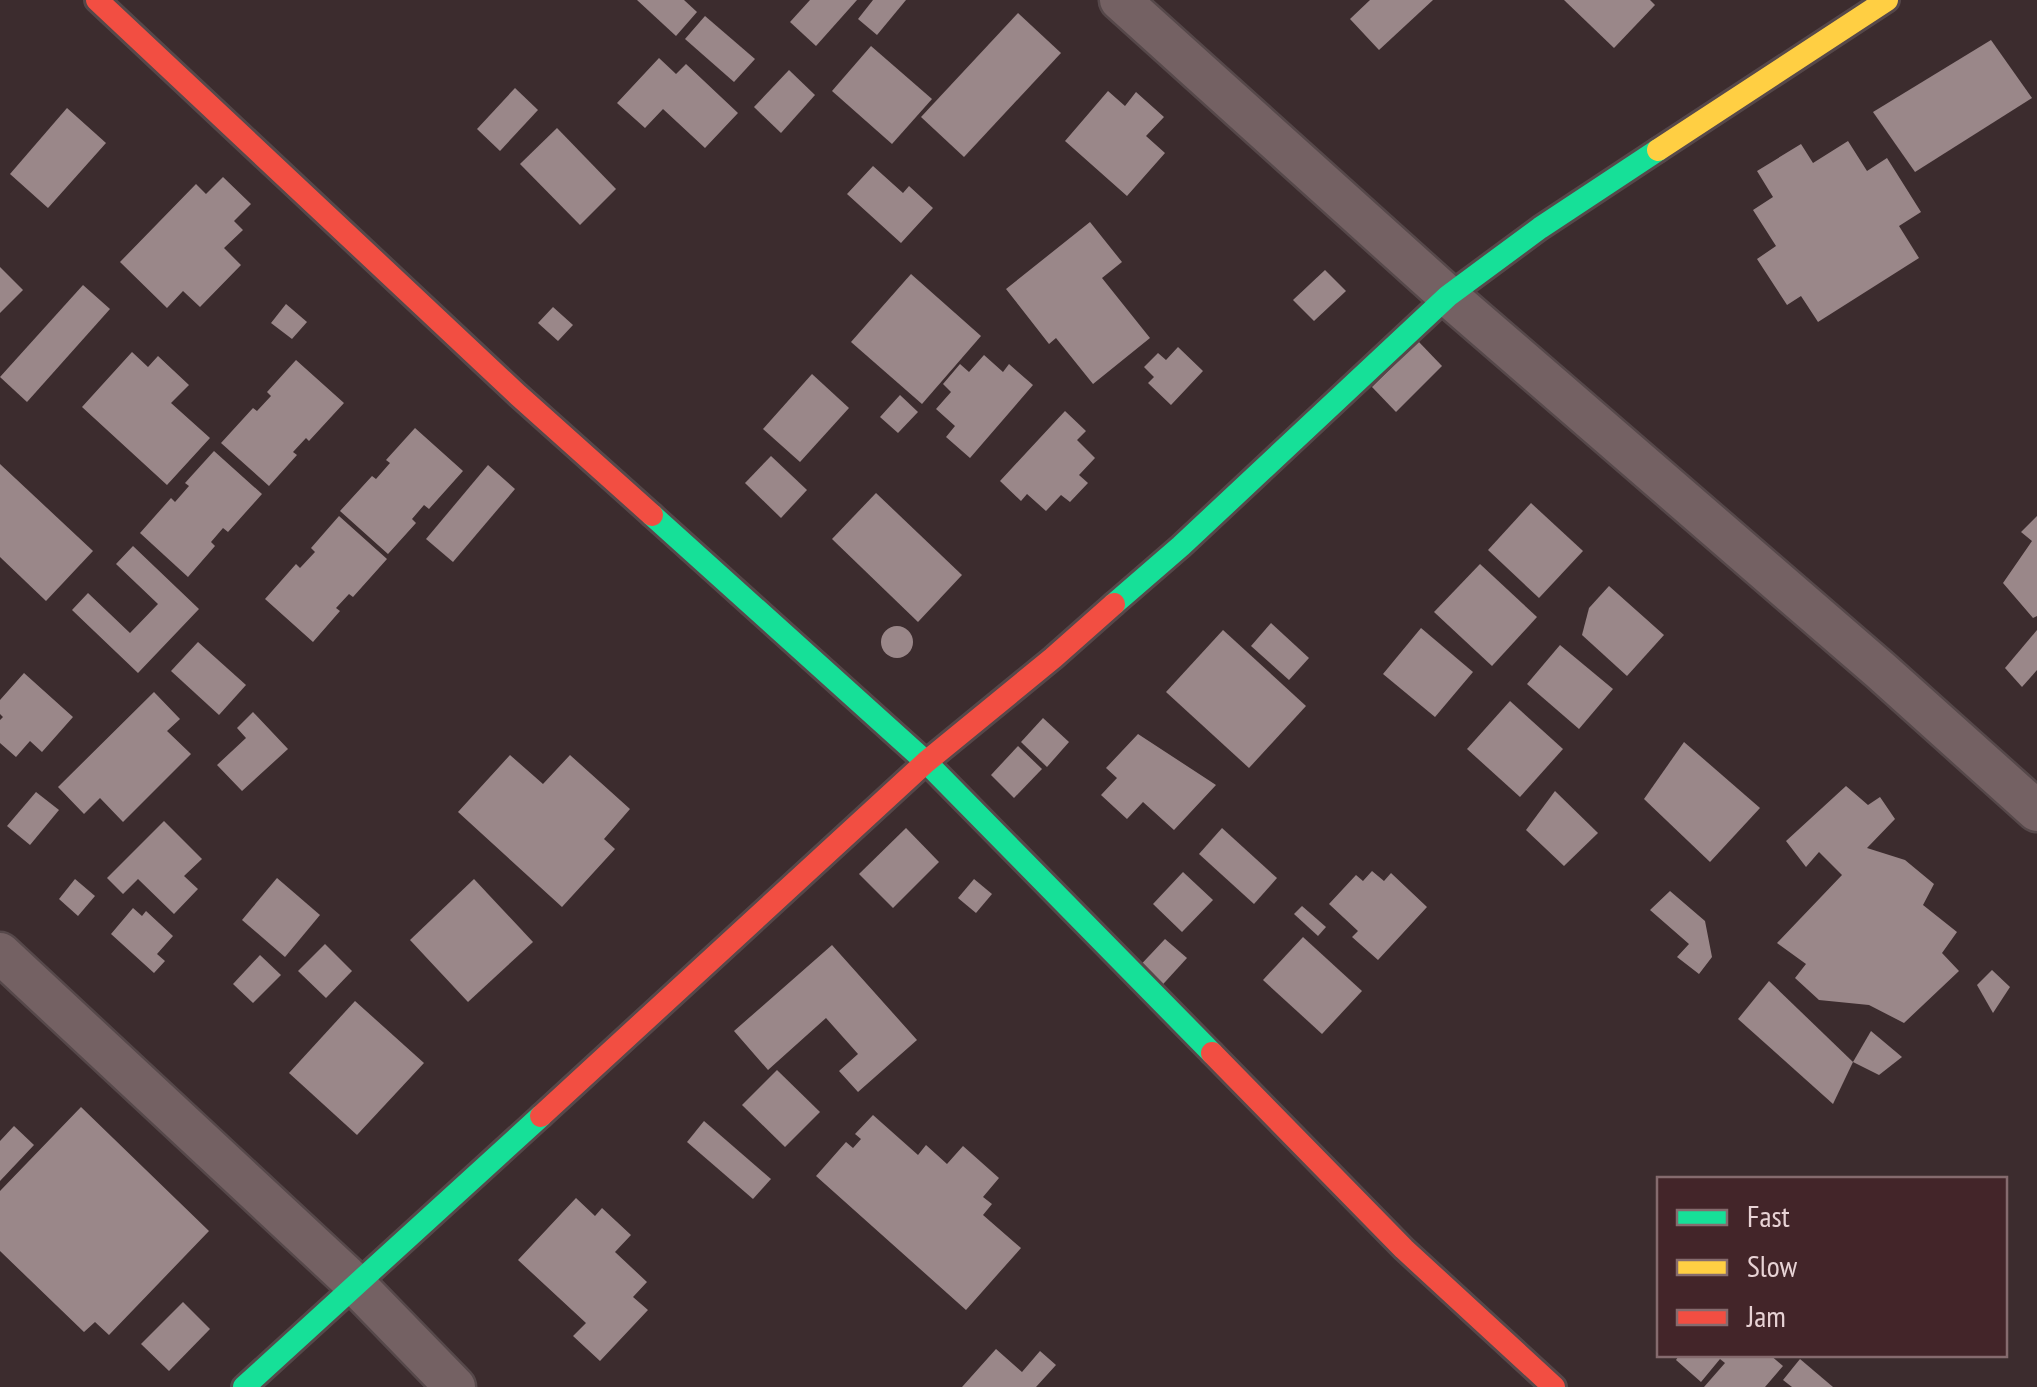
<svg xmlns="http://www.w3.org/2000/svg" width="2037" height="1387" font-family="'PT Sans Narrow',sans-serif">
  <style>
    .building { fill: #9a8789 }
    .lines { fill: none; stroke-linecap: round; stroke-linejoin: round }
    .street-casing { stroke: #56484a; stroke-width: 45 }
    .fast-casing { stroke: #56484a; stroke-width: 28 }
    .slow-casing { stroke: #56484a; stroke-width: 28 }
    .jam-casing { stroke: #56484a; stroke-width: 28 }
    .street { stroke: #746163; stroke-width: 40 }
    .fast { stroke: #16e098; stroke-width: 22 }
    .slow { stroke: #ffcf43; stroke-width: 22 }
    .jam { stroke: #f24e42; stroke-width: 22 }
  </style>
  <rect width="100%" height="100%" fill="#3c2c2e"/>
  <g class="building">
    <path d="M637,0H684L697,12L676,36Z"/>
    <path d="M810,0H857L816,46L790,22Z"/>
    <path d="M873,0H906L877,35L858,19Z"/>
    <path d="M1370,0H1433L1379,50L1350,19Z"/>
    <path d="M1564,0H1650L1655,5L1614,48Z"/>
    <path d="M1018,13L1061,53L964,157L921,117Z"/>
    <path d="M705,16L755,59L734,82L685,39Z"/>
    <path d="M1991,40L2032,98L1915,172L1873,112Z"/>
    <path d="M871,46L932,99L892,144L832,91Z"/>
    <path d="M659,58L676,74L686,64L738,113L705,148L663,109L645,128L617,103Z"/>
    <path d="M789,70L815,95L781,133L754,107Z"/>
    <path d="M515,88L538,110L500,151L477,129Z"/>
    <path d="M1108,91L1125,106L1136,92L1164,117L1146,136L1165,153L1127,196L1065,141Z"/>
    <path d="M67,108L106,143L48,208L10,174Z"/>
    <path d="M557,128L616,189L580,225L520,164Z"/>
    <path d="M1848,141L1867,171L1887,158L1921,212L1899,226L1919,258L1818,322L1801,296L1787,305L1757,259L1776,246L1753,210L1773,197L1757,171L1801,144L1813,163Z"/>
    <path d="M873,166L903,193L909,186L933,208L901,243L847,194Z"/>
    <path d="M223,177L251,204L234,221L243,230L224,248L241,265L200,307L183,291L167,308L120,262L196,184L206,194Z"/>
    <path d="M1090,222L1122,262L1102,278L1150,338L1093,384L1056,338L1049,344L1006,289Z"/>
    <path d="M0,267L23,290L0,313Z"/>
    <path d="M1325,270L1346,291L1314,321L1293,300Z"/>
    <path d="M911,274L981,336L922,404L851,342Z"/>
    <path d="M83,285L110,309L27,402L0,377Z"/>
    <path d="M286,304L307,322L292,339L271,323Z"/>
    <path d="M553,307L573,325L558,341L538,323Z"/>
    <path d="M1418,341L1442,366L1396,412L1372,387Z"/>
    <path d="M1178,347L1203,371L1171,405L1148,383L1154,377L1144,367L1158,353L1166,360Z"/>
    <path d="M132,352L148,367L158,356L189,385L171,403L210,438L167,485L82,407Z"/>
    <path d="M984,355L1003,372L1009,364L1033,385L970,458L946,437L955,426L936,409L951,392L943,384L960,364L969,372Z"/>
    <path d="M296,360L344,403L309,441L306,438L293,452L297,455L269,486L221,443L253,408L257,411L271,396L267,392Z"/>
    <path d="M812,374L849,408L800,462L763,429Z"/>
    <path d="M900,395L918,412L898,433L880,417Z"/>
    <path d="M1065,411L1086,431L1077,440L1095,458L1079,475L1088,483L1070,502L1061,495L1046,511L1027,494L1021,501L1000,481Z"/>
    <path d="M415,428L463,471L429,509L424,505L412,519L416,523L388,554L340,511L372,476L376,479L390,463L386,460Z"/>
    <path d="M214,451L262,494L228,532L223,528L211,542L215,546L188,577L140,533L171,498L175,502L189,486L185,483Z"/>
    <path d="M771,456L807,490L781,518L745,483Z"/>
    <path d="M0,464L93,551L46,601L0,557Z"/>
    <path d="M488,465L515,489L453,562L426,539Z"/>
    <path d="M876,493L962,575L918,622L832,539Z"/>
    <path d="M1531,503L1583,551L1539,598L1488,550Z"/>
    <path d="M339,516L387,559L353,597L349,594L336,608L340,611L313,642L265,599L296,564L300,568L315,552L311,548Z"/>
    <path d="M2037,516V616L2033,618L2003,583L2032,541L2021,532Z"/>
    <path d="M133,546L199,609L138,673L72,610L88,593L130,633L158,604L116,564Z"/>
    <path d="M1480,564L1537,617L1492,666L1434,612Z"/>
    <path d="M1609,586L1664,635L1627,676L1582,635L1589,608Z"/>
    <path d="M1271,623L1309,658L1289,680L1251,646Z"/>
    <circle cx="897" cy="642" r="16"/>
    <path d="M1421,628L1473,672L1435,717L1383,674Z"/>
    <path d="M1223,630L1306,706L1249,768L1166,692Z"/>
    <path d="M2037,630V670L2022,687L2005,668Z"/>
    <path d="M198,642L246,685L219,715L171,671Z"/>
    <path d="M1560,645L1613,689L1579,729L1527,684Z"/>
    <path d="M24,673L73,717L42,752L30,741L16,757L0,743V720L3,717L0,714V700Z"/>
    <path d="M154,692L180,719L167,731L191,754L123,822L100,798L84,814L58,787Z"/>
    <path d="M1510,701L1563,749L1520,797L1467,749Z"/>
    <path d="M253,712L288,749L242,791L217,765L246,738L237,728Z"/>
    <path d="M1043,718L1069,742L1047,767L1021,742Z"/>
    <path d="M1138,734L1216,785L1174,830L1143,802L1127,819L1101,795L1117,778L1106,768Z"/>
    <path d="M1684,742L1760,808L1710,862L1644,799Z"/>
    <path d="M1018,746L1042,769L1014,798L991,775Z"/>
    <path d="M510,755L543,784L570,755L630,809L604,839L615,849L562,907L458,812Z"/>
    <path d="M1846,786L1868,805L1880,797L1895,819L1867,848L1905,860L1934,884L1923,905L1957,932L1942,953L1959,971L1904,1023L1869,1005L1819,1000L1795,978L1806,964L1777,943L1842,875L1819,852L1806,867L1786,841Z"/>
    <path d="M1555,791L1598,833L1564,866L1526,830Z"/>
    <path d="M36,792L59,810L30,845L7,826Z"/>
    <path d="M164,821L202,859L184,876L198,889L174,914L138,879L123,894L107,878Z"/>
    <path d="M906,828L939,862L893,908L859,874Z"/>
    <path d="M1222,828L1277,878L1254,904L1199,854Z"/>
    <path d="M1372,871L1384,881L1391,873L1427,907L1378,960L1352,937L1358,931L1329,904L1356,875L1363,881Z"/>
    <path d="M1183,872L1213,900L1182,932L1153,904Z"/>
    <path d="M277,878L320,915L285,957L242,920Z"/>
    <path d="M75,879L95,896L78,916L59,899Z"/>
    <path d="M474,879L533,942L468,1002L410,940Z"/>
    <path d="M974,879L992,894L976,913L958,898Z"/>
    <path d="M1670,891L1705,921L1712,957L1699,974L1677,957L1689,944L1650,910Z"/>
    <path d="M1302,906L1326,927L1318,936L1294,914Z"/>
    <path d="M133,908L142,916L146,911L173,936L157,954L165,961L154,973L111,934Z"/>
    <path d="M1303,937L1362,991L1322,1034L1263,980Z"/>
    <path d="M1165,939L1187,958L1155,993L1134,972Z"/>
    <path d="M325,944L352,971L326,998L298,971Z"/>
    <path d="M832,945L917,1040L858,1092L839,1071L858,1054L826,1018L768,1070L734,1031Z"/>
    <path d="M260,955L281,975L253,1003L233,984Z"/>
    <path d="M1992,970L2010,987L1993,1013L1977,985Z"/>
    <path d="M1769,981L1853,1062L1833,1104L1738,1019Z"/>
    <path d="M355,1001L424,1063L357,1135L289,1073Z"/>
    <path d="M1871,1031L1902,1057L1879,1075L1853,1062Z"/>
    <path d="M777,1070L820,1112L785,1147L742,1105Z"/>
    <path d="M81,1107L209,1231L109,1335L95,1322L84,1332L0,1251V1191Z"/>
    <path d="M873,1115L918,1155L926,1145L947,1164L963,1146L999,1178L983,1197L992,1204L983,1215L1021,1248L966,1310L816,1176L846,1142L853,1148L861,1139L855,1134Z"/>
    <path d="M704,1121L771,1179L753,1199L687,1142Z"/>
    <path d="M14,1126L34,1145L0,1181V1141Z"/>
    <path d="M576,1198L595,1216L602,1208L631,1235L615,1252L647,1282L633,1297L648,1310L600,1361L573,1336L586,1323L518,1260Z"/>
    <path d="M183,1302L210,1329L169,1371L141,1344Z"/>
    <path d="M996,1349L1022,1372L1040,1351L1056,1365L1036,1387H962Z"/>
    <path d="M1680,1354H1769L1783,1366L1765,1387H1704L1725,1363L1720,1359L1701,1382L1676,1360Z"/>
    <path d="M1800,1359L1833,1387H1792L1783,1380Z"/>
  </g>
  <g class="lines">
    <g class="street-casing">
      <g id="street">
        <path d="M1120,0L1448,296L1880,670L2037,811"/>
        <path d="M0,953L355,1284L455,1387"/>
      </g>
    </g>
    <g class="fast-casing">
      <g id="fast">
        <path d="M652,515L926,762L1212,1053"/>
        <path d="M1114,604L1181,546L1448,296L1540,228L1658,150"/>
        <path d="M244,1387L541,1116"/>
      </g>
    </g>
    <g class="slow-casing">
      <path id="slow" d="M1658,150L1887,0"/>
    </g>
    <g class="jam-casing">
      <g id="jam">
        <path d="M97,0L518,395L652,515"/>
        <path d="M1212,1053L1404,1249L1554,1387"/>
        <path d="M541,1116L926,762L1053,658L1114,604"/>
      </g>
    </g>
    <use href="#street" class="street"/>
    <use href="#fast" class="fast"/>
    <use href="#slow" class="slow"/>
    <use href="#jam" class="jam"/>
  </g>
  <rect x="1657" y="1177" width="350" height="180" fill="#432529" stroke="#856b6e" stroke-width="2.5"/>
  <rect x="1677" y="1210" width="50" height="15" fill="#16e098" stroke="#856b6e" stroke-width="2.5"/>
  <text x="1747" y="1227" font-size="30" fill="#e8d3d5">Fast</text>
  <rect x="1677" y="1260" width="50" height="15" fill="#ffcf43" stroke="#856b6e" stroke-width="2.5"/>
  <text x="1747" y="1277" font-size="30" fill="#e8d3d5">Slow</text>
  <rect x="1677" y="1310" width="50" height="15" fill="#f24e42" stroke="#856b6e" stroke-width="2.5"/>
  <text x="1747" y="1327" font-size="30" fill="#e8d3d5">Jam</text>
</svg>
